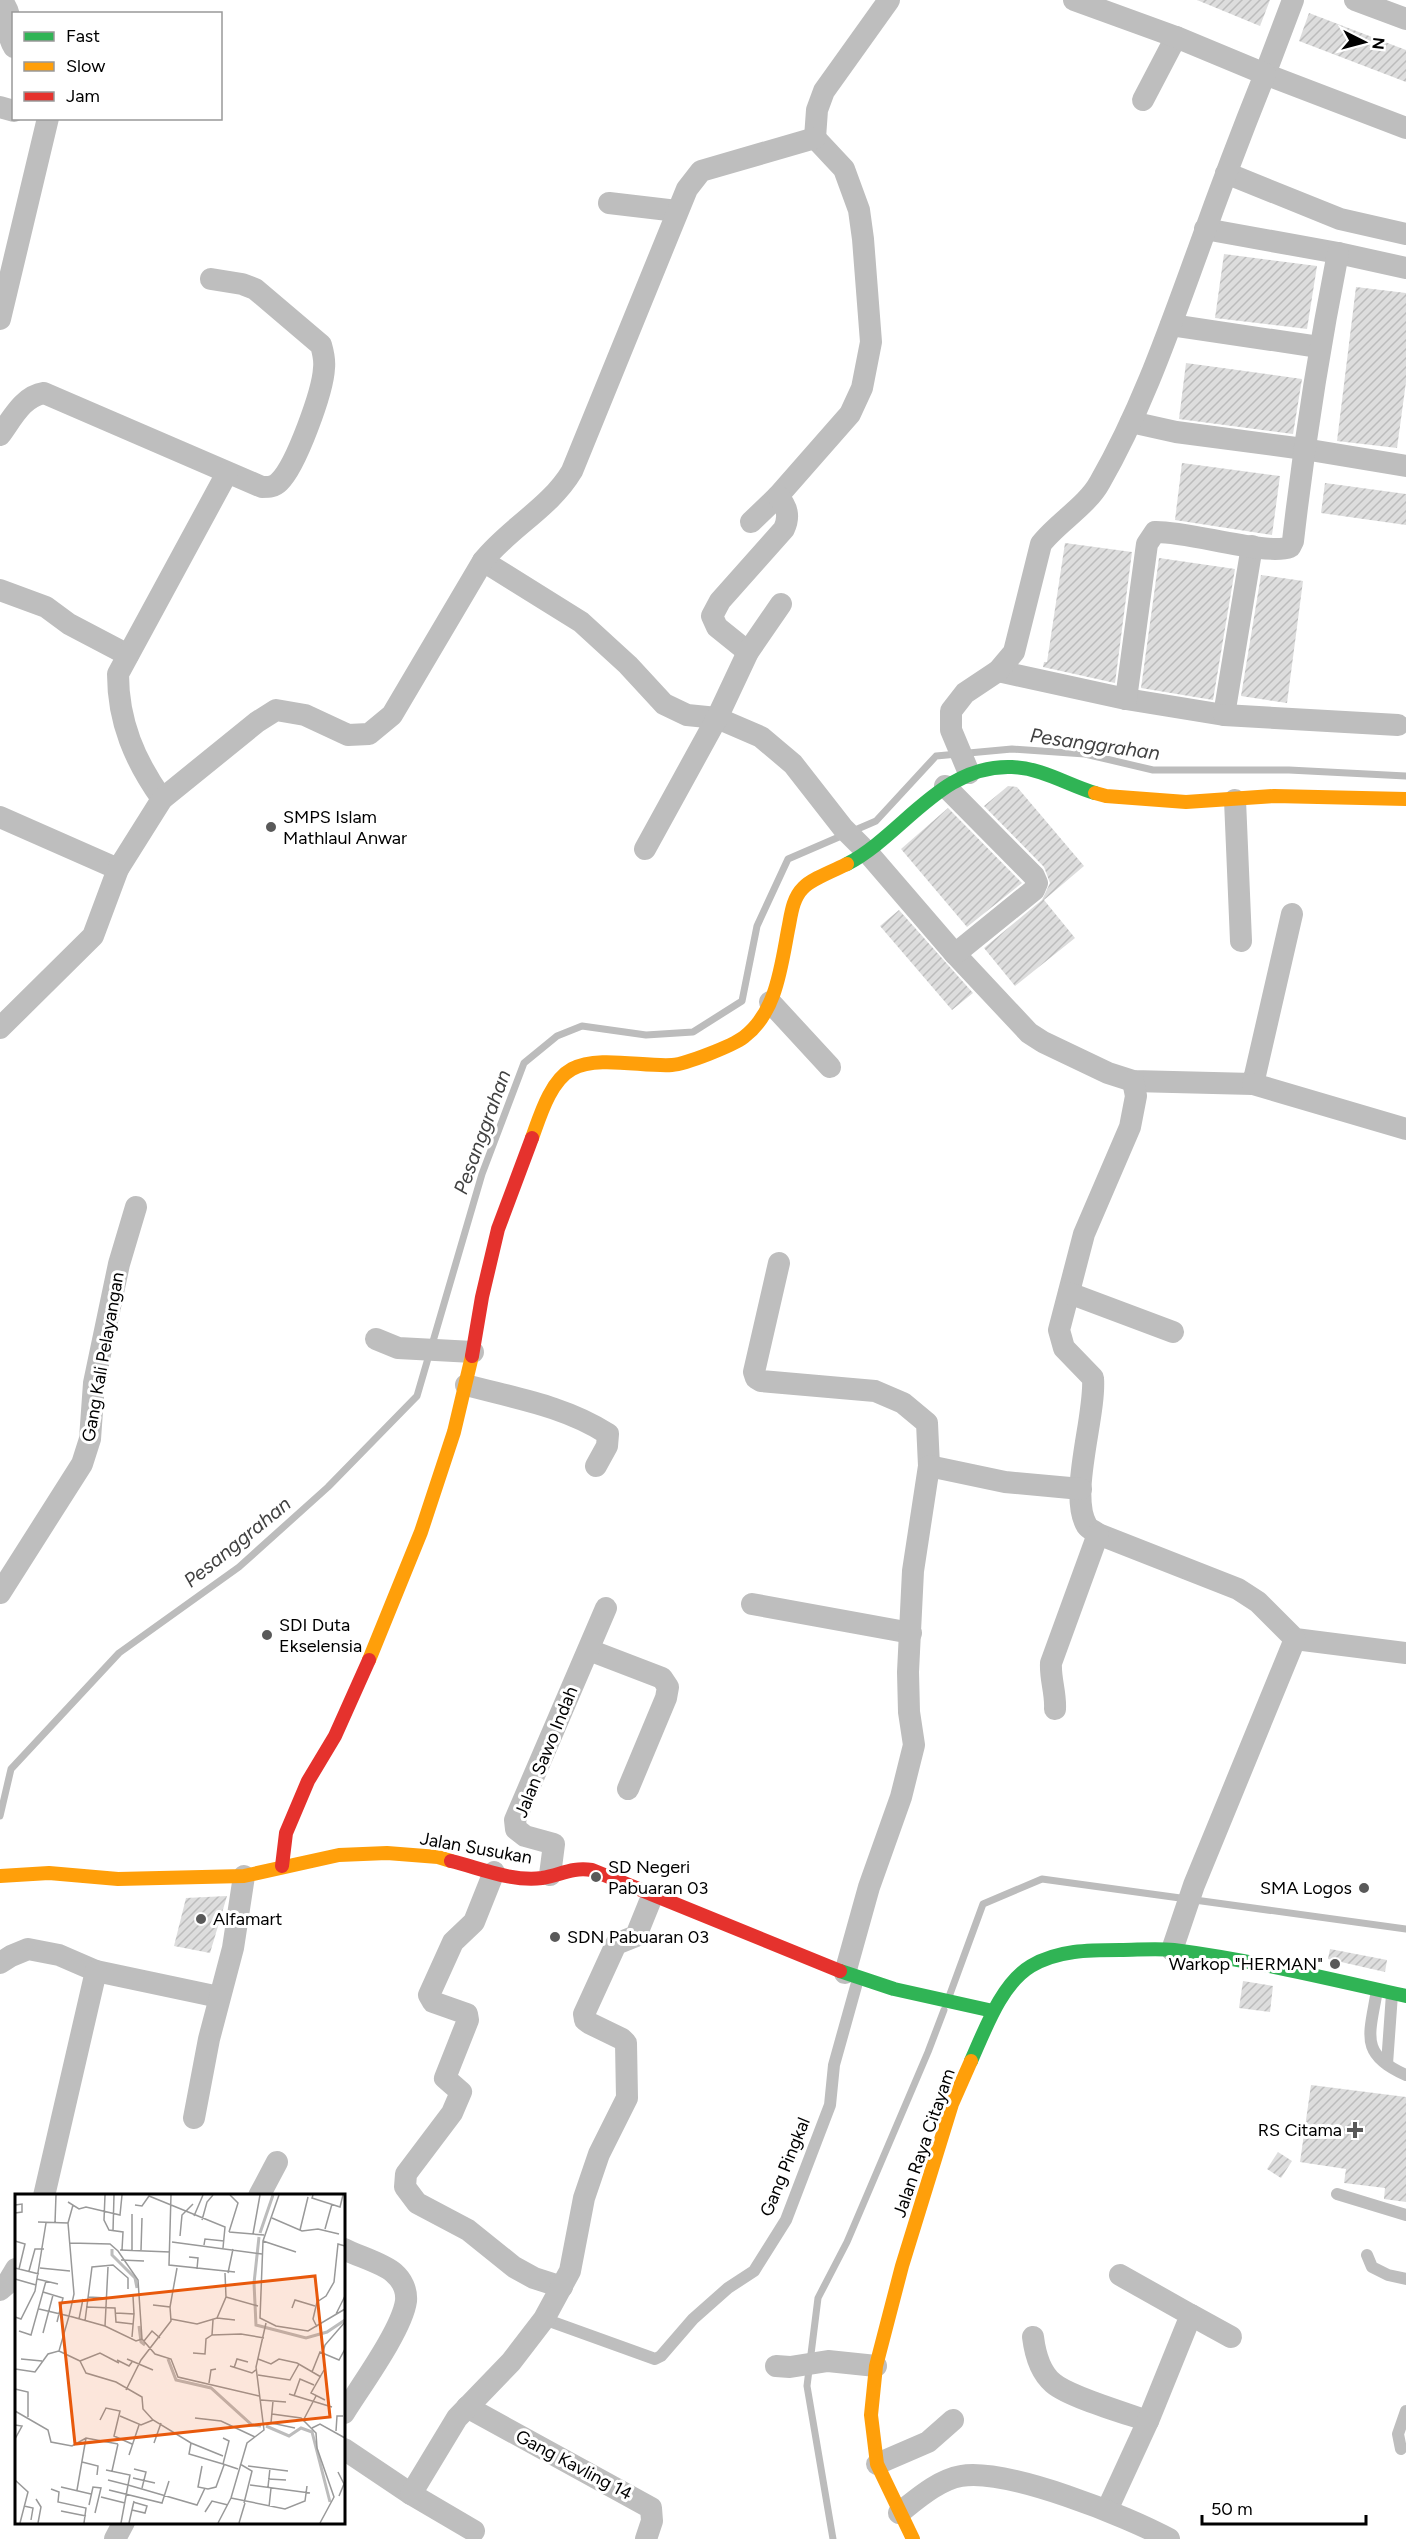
<svg xmlns="http://www.w3.org/2000/svg" width="1406" height="2539" font-family="Figtree,sans-serif">
  <style>
    .lines { fill: none; stroke-linecap: round; stroke-linejoin: round }
    .stream { stroke: #bcbcbc; stroke-width: 7 }
    .building { fill: url(#building-hatch) }
    .lane { stroke: #bebebe; stroke-width: 12 }
    .street { stroke: #bebebe; stroke-width: 22 }
    .fast { stroke: #30b455; stroke-width: 14 }
    .slow { stroke: #ff9f0a; stroke-width: 14 }
    .jam { stroke: #e5322d; stroke-width: 14 }
    .poi-dot { fill: #595959; stroke: #fff; stroke-width: 2 }
    .labels { text-anchor: middle; dominant-baseline: central; stroke-width: 6; stroke-linejoin: round; paint-order: stroke }
    .poi-label { font-size: 18px; fill: #000; stroke: #fff; text-anchor: start }
    .street-label { font-size: 18px; fill: #000; stroke: #fff }
    .water-label { font-size: 20px; font-style: italic; fill: #414141; stroke: #fff }
    .inset-river { fill: none; stroke: #bcbcbc; stroke-width: 3 }
    .inset-road { fill: none; stroke: #999; stroke-width: 1.5 }
    .view { fill: #e8590c; fill-opacity: 0.15; stroke: #e8590c; stroke-width: 3 }
    .inset-edge { fill: none; stroke: #000; stroke-width: 3 }
  </style>
  <defs>
    <pattern id="building-hatch" width="6" height="6" patternUnits="userSpaceOnUse" patternTransform="scale(1.5)"><rect width="6" height="6" fill="#ddd"/><path d="M-1 1l2-2M0 6l6-6M5 7l2-2" fill="none" stroke="#bcbcbc"/></pattern>
  </defs>
  <rect width="100%" height="100%" fill="#fff"/>
  <g class="lines">
    <g class="stream">
      <path d="M0,1816L11,1769L119,1653L239,1567L328,1487L417,1396L482,1174L524,1063L557,1036L582,1026L646,1035L693,1032L742,1001L757,926L788,859L876,821L936,756L1012,749L1085,754L1153,770H1289L1406,776"/>
      <path d="M950,1994L983,1904L1042,1879L1406,1929"/>
      <path d="M833,2539L807,2386L818,2298L847,2242L928,2052L944,2010"/>
    </g>
  </g>
  <g class="building">
    <path d="M1197,0H1270L1260,26Z"/>
    <path d="M1309,13L1406,50V82L1299,41Z"/>
    <path d="M1224,254L1317,266L1307,329L1215,318Z"/>
    <path d="M1356,287L1406,293V382L1397,448L1337,441Z"/>
    <path d="M1186,363L1302,379L1293,434L1179,419Z"/>
    <path d="M1182,463L1280,476L1272,535L1175,520Z"/>
    <path d="M1325,483L1406,494V525L1321,513Z"/>
    <path d="M1065,543L1132,552L1115,683L1043,667L1044,662H1047Z"/>
    <path d="M1159,558L1235,569L1213,700L1141,688Z"/>
    <path d="M1261,575L1303,581L1287,703L1241,696Z"/>
    <path d="M1008,786L1017,787L1084,866L1044,900L1075,938L1015,986L984,948L1042,900L1050,883L1044,867L984,806Z"/>
    <path d="M948,808L1022,883L967,927L901,849Z"/>
    <path d="M899,910L973,993L952,1010L880,926Z"/>
    <path d="M227,1896L210,1953L174,1946L186,1898Z"/>
    <path d="M1330,1949L1387,1960L1385,1972L1328,1959Z"/>
    <path d="M1243,1981L1273,1986L1270,2012L1239,2008Z"/>
    <path d="M1311,2085L1406,2097V2202L1384,2199L1385,2188L1344,2183L1346,2169L1300,2162Z"/>
    <path d="M1278,2152L1292,2161L1281,2178L1267,2169Z"/>
  </g>
  <g class="lines">
    <g class="lane">
      <path d="M1377,1990C1370,2034 1358,2054 1406,2075"/>
      <path d="M1387,2064L1392,1994"/>
      <path d="M1337,2194L1406,2215"/>
      <path d="M1367,2255L1372,2267L1388,2275L1406,2279"/>
      <path d="M544,2319L655,2359L661,2356L693,2319L728,2288L754,2271L786,2220L830,2105L834,2065L858,1979"/>
      <path d="M1401,2449L1398,2434L1406,2411"/>
    </g>
    <g class="street">
      <path d="M1,0C17,19 3,30 14,47"/>
      <path d="M1293,0L1265,74L1406,128"/>
      <path d="M1355,0L1406,19"/>
      <path d="M1143,100L1176,37"/>
      <path d="M0,107L14,111"/>
      <path d="M815,138L817,110L824,91L889,0"/>
      <path d="M1226,173L1340,219L1406,234"/>
      <path d="M609,203L677,211"/>
      <path d="M1205,229L1338,253L1406,268"/>
      <path d="M0,319L48,118"/>
      <path d="M1171,325L1319,347"/>
      <path d="M1131,422L1176,432L1304,449L1406,466"/>
      <path d="M0,435C12,419 23,396 44,393L262,487C269,487 274,487 279,482C296,466 323,391 324,368C325,360 323,352 321,345L255,289L242,284L211,279"/>
      <path d="M751,522L778,496L850,414L862,388L871,342L863,239L859,210L844,169L815,138"/>
      <path d="M483,561L581,622L628,665L664,704L687,715L717,718L761,737L793,764L843,828L868,853L955,954L1029,1033L1043,1042L1108,1073L1133,1081L1253,1084L1292,914"/>
      <path d="M0,590L46,607L69,624L128,655"/>
      <path d="M748,652L717,627L712,616L720,601L784,529C790,516 787,507 778,496"/>
      <path d="M998,671L1126,699L1224,715L1252,546"/>
      <path d="M1126,699L1147,544L1155,532C1188,531 1266,556 1290,547L1293,541C1304,444 1319,349 1338,253"/>
      <path d="M1224,715L1398,725"/>
      <path d="M969,773L951,730V711L965,693L998,671L1014,652L1041,544C1057,523 1087,506 1100,482C1142,409 1170,327 1199,248C1220,189 1242,131 1265,74L1176,37L1074,0"/>
      <path d="M945,786L1034,876L1037,883L1034,890L955,954"/>
      <path d="M162,799C135,761 118,722 118,674L227,473"/>
      <path d="M1235,800L1241,941"/>
      <path d="M0,817L118,869"/>
      <path d="M645,849L717,718L748,652L781,604"/>
      <path d="M770,1002L830,1067"/>
      <path d="M0,1028L93,936L118,869L162,799L257,722L276,710L305,715L348,735L369,734L392,715L483,561C509,528 550,508 572,471L687,189L701,171L815,138"/>
      <path d="M1133,1081L1136,1096L1130,1127L1084,1234L1059,1330L1064,1348L1093,1378C1096,1416 1068,1495 1087,1526C1089,1529 1094,1531 1098,1534L1238,1589L1258,1602L1295,1639L1406,1653"/>
      <path d="M1253,1084L1406,1129"/>
      <path d="M779,1263L754,1372L756,1378L761,1381L875,1391L903,1403L927,1423L929,1466"/>
      <path d="M1069,1293L1173,1332"/>
      <path d="M376,1339L398,1348L473,1352"/>
      <path d="M466,1385C514,1398 565,1406 608,1434L607,1446L596,1466"/>
      <path d="M0,1593L82,1464L90,1439L94,1383L119,1264L136,1207"/>
      <path d="M752,1604L911,1633"/>
      <path d="M589,1650L662,1678L668,1687L666,1698L628,1789"/>
      <path d="M1055,1709C1056,1693 1050,1679 1051,1663L1098,1534"/>
      <path d="M494,1872L474,1922L453,1942L429,1995L433,2002L467,2014L468,2020L445,2078L461,2092L452,2113L406,2174L405,2187L417,2203L468,2230L514,2267L534,2278L562,2287"/>
      <path d="M550,1875L554,1844L525,1836L516,1829L515,1820L606,1608"/>
      <path d="M1172,1950L1194,1885L1295,1639"/>
      <path d="M0,1963L11,1956L28,1949L59,1955L96,1971L219,1997"/>
      <path d="M845,1973L869,1887L901,1797L914,1745L909,1712L908,1672L913,1571L929,1466L1005,1482L1081,1489"/>
      <path d="M194,2118L209,2039L233,1948L244,1876"/>
      <path d="M44,2196L96,1971"/>
      <path d="M259,2196L277,2162"/>
      <path d="M344,2249C357,2256 383,2263 394,2273C402,2280 407,2290 406,2301C402,2330 360,2387 344,2413"/>
      <path d="M0,2290L7,2284L16,2269"/>
      <path d="M1191,2315L1231,2337"/>
      <path d="M1033,2337C1035,2353 1040,2372 1053,2383C1069,2397 1125,2413 1148,2421"/>
      <path d="M776,2366L790,2367L828,2361L876,2366"/>
      <path d="M467,2407L651,2508L652,2521L646,2539"/>
      <path d="M344,2449L411,2494L474,2531"/>
      <path d="M877,2464L928,2442L953,2420"/>
      <path d="M411,2494L457,2418L511,2362L544,2319L570,2271L584,2198L599,2154L627,2098L626,2043L622,2039L589,2023L585,2020L584,2014L616,1944L636,1936L653,1894"/>
      <path d="M1107,2510L1148,2421L1191,2315L1120,2275"/>
      <path d="M899,2513C917,2499 938,2480 961,2476C1007,2468 1127,2516 1169,2539"/>
      <path d="M115,2539L124,2522"/>
    </g>
    <g class="fast">
      <path d="M847,864C904,834 941,764 1012,767C1042,768 1068,785 1095,793"/>
      <path d="M840,1971L894,1989L993,2011"/>
      <path d="M971,2061C985,2030 1001,1984 1031,1966C1058,1950 1089,1950 1120,1950C1137,1950 1156,1948 1174,1950C1252,1960 1329,1979 1406,1996"/>
    </g>
    <g class="slow">
      <path d="M1095,793L1106,796L1186,802L1274,796L1406,799"/>
      <path d="M532,1138C540,1116 550,1081 572,1069C598,1055 643,1067 672,1065C686,1064 732,1046 744,1037C776,1013 781,967 788,930C791,916 792,899 803,888C811,879 835,870 847,864"/>
      <path d="M369,1660L421,1532L454,1432L472,1356"/>
      <path d="M0,1876L49,1873L118,1879L244,1876L339,1855L387,1853L438,1857L451,1861"/>
      <path d="M913,2539L877,2464L871,2415L876,2366L902,2266L952,2104L971,2061"/>
    </g>
    <g class="jam">
      <path d="M472,1356L482,1297L498,1229L532,1138"/>
      <path d="M451,1861C480,1868 512,1882 542,1878C561,1875 571,1867 592,1870L840,1971"/>
      <path d="M282,1866L286,1833L308,1781L335,1736L369,1660"/>
    </g>
  </g>
  <g class="poi-dot">
    <circle cx="271" cy="827" r="6"/>
    <circle cx="267" cy="1635" r="6"/>
    <circle cx="596" cy="1877" r="6"/>
    <circle cx="1364" cy="1888" r="6"/>
    <circle cx="201" cy="1919" r="6"/>
    <circle cx="555" cy="1937" r="6"/>
    <circle cx="1335" cy="1964" r="6"/>
    <path d="M1352 2121h6v6h6v6h-6v6h-6v-6h-6v-6h6z"/>
  </g>
  <g class="labels">
    <g class="poi-label">
      <text x="283" y="817">SMPS Islam<tspan x="283" dy="21">Mathlaul Anwar</tspan></text>
      <text x="279" y="1625">SDI Duta<tspan x="279" dy="21">Ekselensia</tspan></text>
      <text x="608" y="1867">SD Negeri<tspan x="608" dy="21">Pabuaran 03</tspan></text>
      <text x="1352" y="1888" text-anchor="end">SMA Logos</text>
      <text x="213" y="1919">Alfamart</text>
      <text x="567" y="1937">SDN Pabuaran 03</text>
      <text x="1323" y="1964" text-anchor="end">Warkop "HERMAN"</text>
      <text x="1342" y="2130" text-anchor="end">RS Citama</text>
    </g>
    <g class="street-label">
      <text transform="translate(103 1357) rotate(-80)">Gang Kali Pelayangan</text>
      <text transform="translate(546 1752) rotate(-68)">Jalan Sawo Indah</text>
      <text transform="translate(476 1848) rotate(10)">Jalan Susukan</text>
      <text transform="translate(924 2143) rotate(-71)">Jalan Raya Citayam</text>
      <text transform="translate(785 2167) rotate(-68)">Gang Pingkal</text>
      <text transform="translate(574 2465) rotate(28)">Gang Kavling 14</text>
    </g>
    <g class="water-label">
      <text transform="translate(1095 744) rotate(8)">Pesanggrahan</text>
      <text transform="translate(482 1132) rotate(-70)">Pesanggrahan</text>
      <text transform="translate(237 1542) rotate(-39)">Pesanggrahan</text>
    </g>
  </g>
  <g transform="translate(15 2194)">
    <rect width="330" height="330" fill="#fff"/>
    <path class="inset-river" d="M245,39L258,1M244,43L239,89L241,131L291,144L312,138L330,126M97,55V61L120,84L122,94M124,132L126,148L130,151M153,165L161,186L196,194L237,231L246,232M251,232L274,242L286,234L297,238L315,308"/>
    <path class="inset-road" d="M90,1L89,26L94,36L108,38L107,56M156,1L154,71L220,78M264,1L248,47L245,124L261,132L293,137L330,115M298,1L297,4L325,13L328,1M53,8L64,15L71,13L105,21L107,1M0,11L7,10V18L0,19M120,11L127,12L134,2L210,33L208,54M179,22L188,1M257,24L287,37L303,35L324,40M187,26L192,8L198,1M23,28L53,29L59,100L54,122L24,115M40,29L41,1M53,29L58,11M310,35L317,10M285,36L293,3M98,37L99,1M214,38L223,9L215,1M214,38L249,41M238,40L245,1M165,42L167,21L178,10M0,47L10,50L4,75M248,47L281,58M157,48L247,60M55,49L95,50L103,57L123,86L127,145L140,160L156,165L163,183L244,202M189,51L190,45L209,47M105,56L155,58M117,56V20M126,56L127,24M174,63L183,64L182,75M106,66L129,67M0,74L24,80M25,74L55,77M14,77L20,55H29M213,79L218,55M0,85L21,91M22,85L43,90M28,98L48,104L42,128M118,102L119,120M73,103L92,104M211,103L243,112M71,113L100,114L101,128L118,130M155,113L162,74M277,114L280,106L300,112M101,119L119,120L117,143M321,120L330,102M0,123L6,125L20,97L31,29M202,124L211,103L210,79M64,125L68,105M156,125L182,130L202,124L220,126M198,126L197,141L226,140L249,144M70,127L77,73L98,71L113,84V95M90,132L93,73M302,133L298,125L302,108L311,102L319,88L323,50L330,52M4,137L16,141L31,87M28,139L38,101M129,147L137,137L145,144M44,157L65,167M308,158L310,151L330,128M178,159L190,160L191,145L197,141M6,165L27,167M112,165L138,176M243,165L256,170L264,165L282,169L306,183M102,166L114,172L117,168M65,167L71,179L101,188L127,203L128,215L138,226L176,249L208,262M65,167L85,159L104,169M215,172L237,179L242,175M219,174L222,165L233,168M0,175L20,178L33,160L44,157L54,122L90,132L121,147L127,145M309,176L296,199L310,206M297,178L305,158L324,166L330,155M243,181L275,186L284,170M194,189L196,176L201,175M0,195L13,198V223M111,196L126,166L156,127L155,113L138,111M274,200L317,213M279,202L285,185L299,191M246,206L271,208M258,207L256,229L280,234M0,217L33,236L36,248L57,252L71,244L103,250M257,220L286,224L301,239L302,254L319,303L305,329M105,222L126,231L138,226M180,224L206,227L240,243M289,225L301,202M85,226L91,214L105,217L99,242L117,250M0,231L7,232L0,245M297,234L305,230L330,244M321,237L322,222H328M208,244L214,247L208,270L223,275M139,249L146,229M176,249L174,260L208,270M114,261L124,231M67,268L83,272L82,281M225,270L237,277L229,309M187,272L183,293L193,295L201,293L209,271M233,272L273,277M119,275L131,278L127,294M91,276L115,281L113,291L182,311L190,294M97,277L103,250M323,278L329,290L324,302M118,284L140,289M253,285L271,286M0,286L13,298L5,329M93,286L113,291L106,329M235,291L295,299M46,293L76,300M253,293L255,274M36,295L44,298L43,308L71,314L69,329M62,296L71,244M94,296L147,309L154,287M86,303L110,309M216,304L270,315L290,307L292,292M21,305L26,313L23,329M74,311L78,293L86,294L80,319M9,312L18,314L16,326M254,313L256,294M117,316L130,319L132,312L118,308M46,317L71,322M190,318L197,307L213,311M114,329L119,307M203,329L216,304L232,249L249,236L241,173L251,129M224,329L230,309"/>
    <path class="view" d="M300,82L315,223L60,250L45,109Z"/>
    <rect width="330" height="330" class="inset-edge"/>
  </g>
  <rect x="12" y="12" width="210" height="108" fill="#ffffff" stroke="#999999" stroke-width="1.5"/>
  <rect x="24" y="32" width="30" height="9" fill="#30b455" stroke="#999999" stroke-width="1.5"/>
  <text x="66" y="42" font-size="18" fill="#000000">Fast</text>
  <rect x="24" y="62" width="30" height="9" fill="#ff9f0a" stroke="#999999" stroke-width="1.5"/>
  <text x="66" y="72" font-size="18" fill="#000000">Slow</text>
  <rect x="24" y="92" width="30" height="9" fill="#e5322d" stroke="#999999" stroke-width="1.5"/>
  <text x="66" y="102" font-size="18" fill="#000000">Jam</text>
  <g transform="translate(1364 42) rotate(96)" stroke="#ffffff" stroke-width="4.5" paint-order="stroke">
  <path d="M0-4.5L10 22L0 15L-10 22Z" fill="#000000"/>
  <text y="-9" font-size="16" font-weight="bold" text-anchor="middle" fill="#000000">N</text>
  </g>
  <path d="M1202 2515v9h164v-9" fill="none" stroke="#000000" stroke-width="3"/>
  <text x="1211" y="2515" font-size="18" fill="#000000" stroke="#ffffff" stroke-width="4.5" paint-order="stroke">50 m</text>
</svg>
